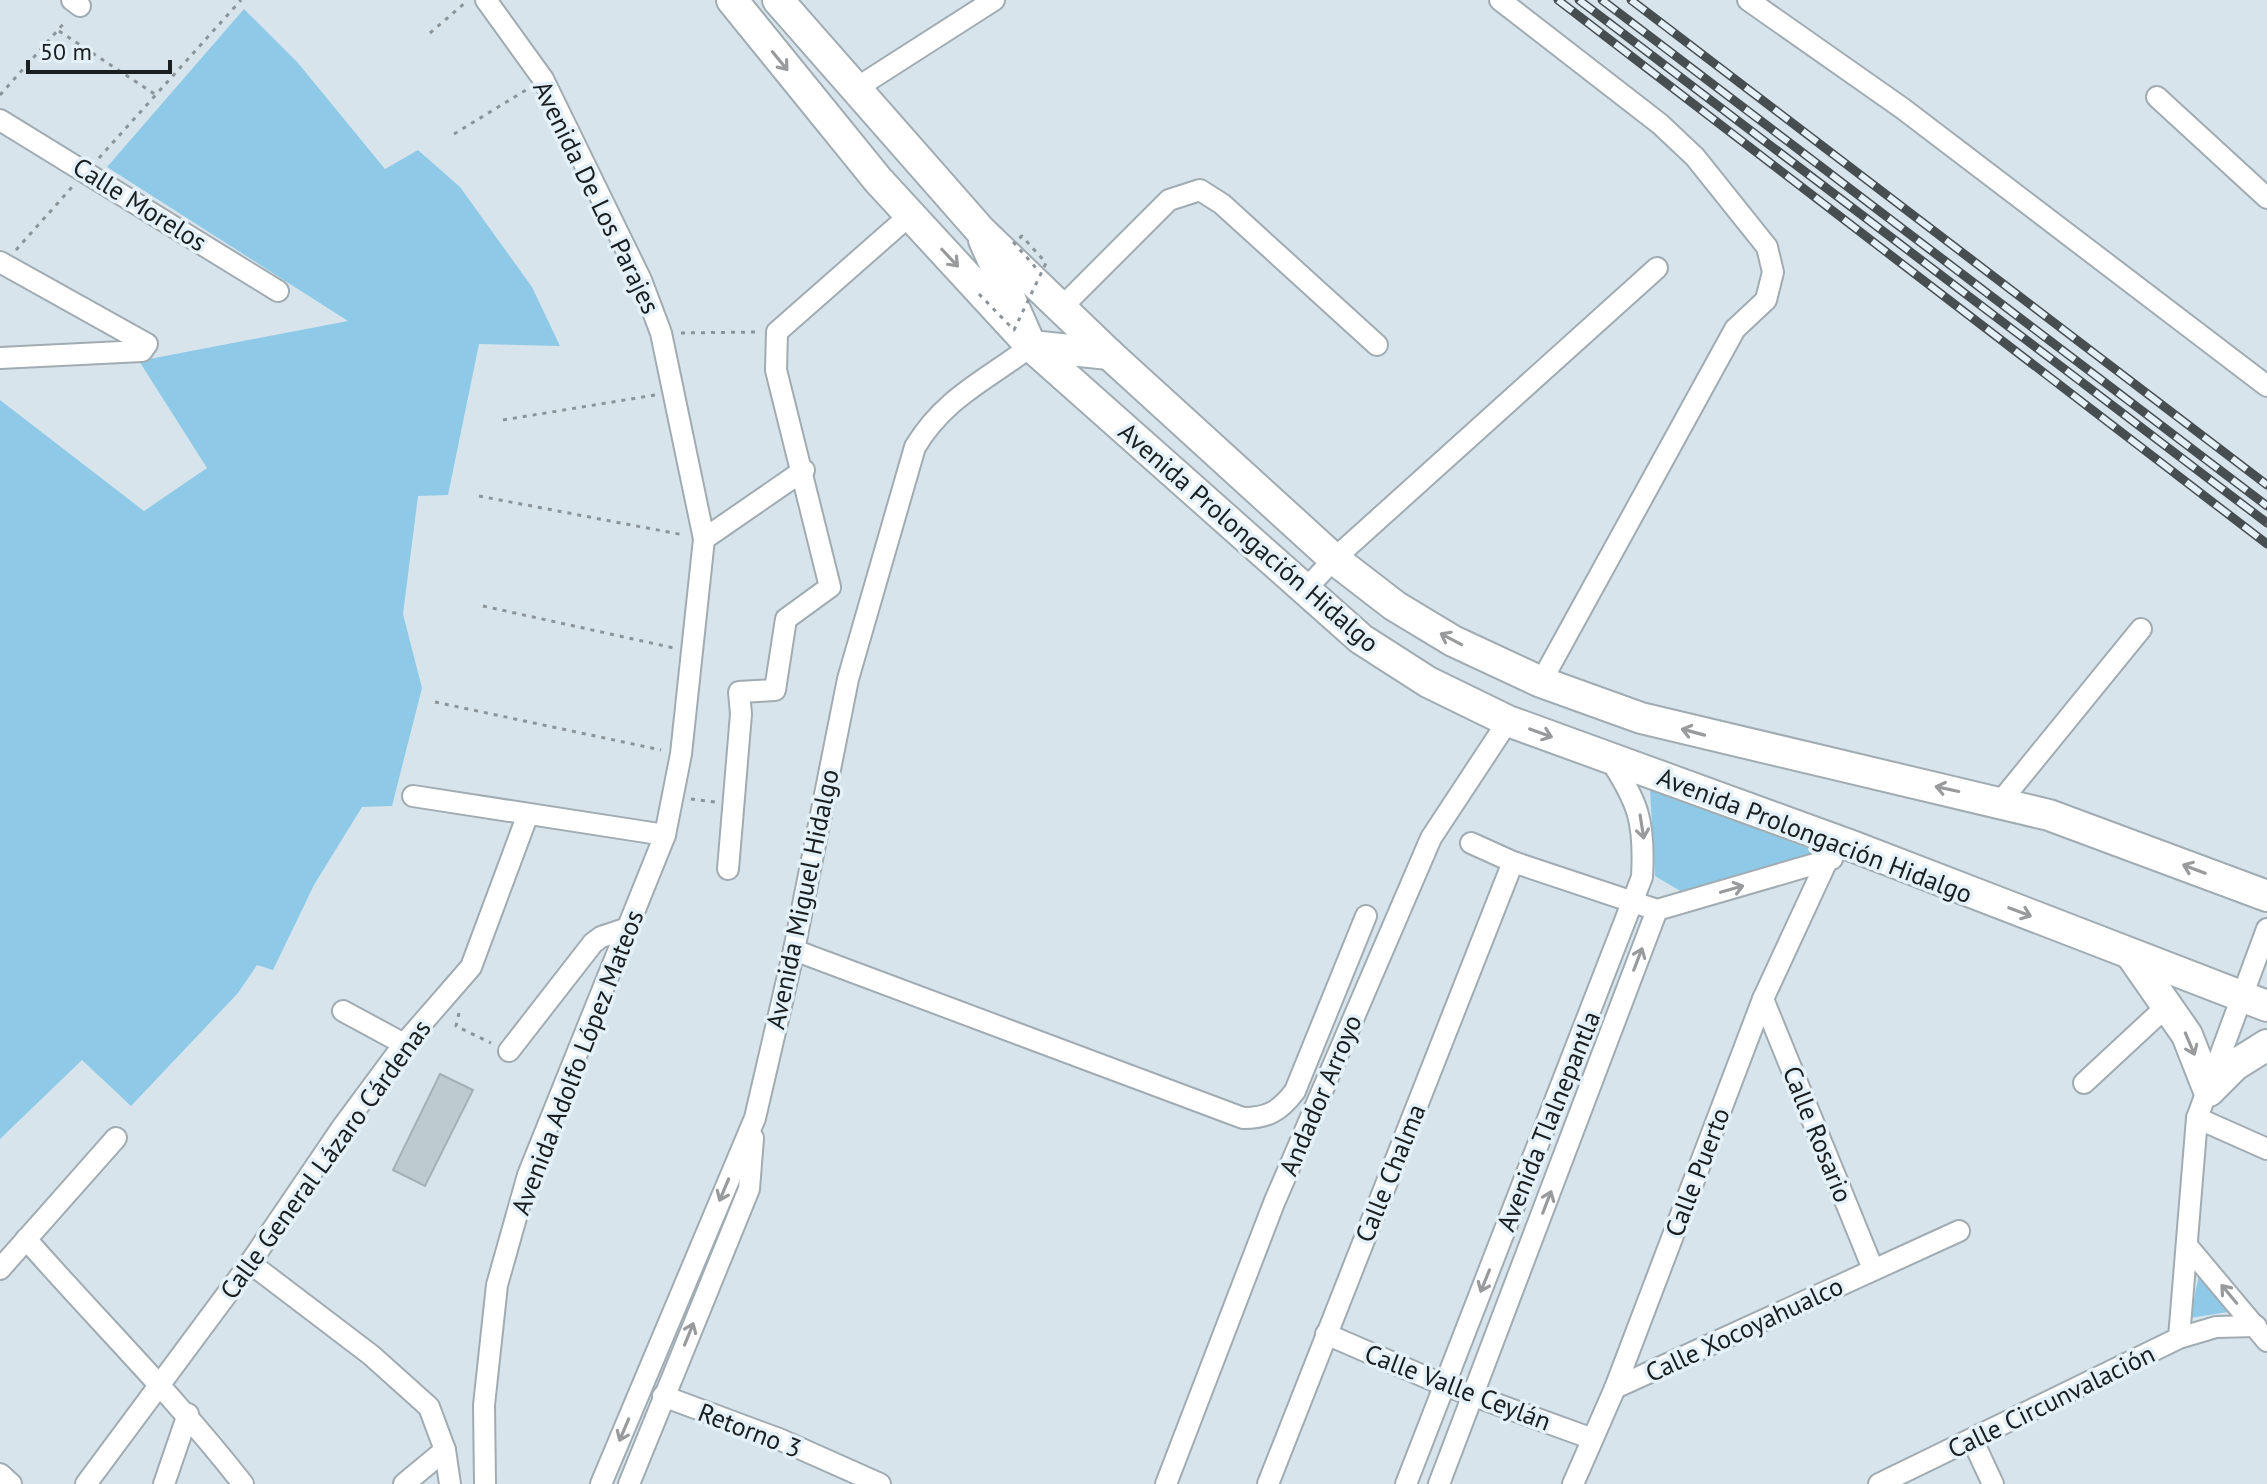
<svg xmlns="http://www.w3.org/2000/svg" width="2267" height="1484" font-family="'PT Sans',sans-serif">
  <style>
    .green { fill: #8ecae8 }
    .building { fill: #bdcad0; stroke: #a4b0b6; stroke-width: 2 }
    .lines { fill: none; stroke-linecap: round; stroke-linejoin: round }
    .minor-casing { stroke: #a0acb2; stroke-width: 24 }
    .highway-casing { stroke: #a0acb2; stroke-width: 34 }
    .path { stroke: #8b9499; stroke-width: 3; stroke-dasharray: 4 6; stroke-linecap: butt }
    .minor { stroke: #fff; stroke-width: 20 }
    .highway { stroke: #fff; stroke-width: 30 }
    .rail-casing { stroke: #474e51; stroke-width: 9 }
    .rail { stroke: #e5f1f8; stroke-width: 6; stroke-dasharray: 18; stroke-linecap: butt }
    .path-bridge { stroke: #8b9499; stroke-width: 3; stroke-dasharray: 4 6; stroke-linecap: butt }
    .oneway { stroke: #989a9b }
    .labels { text-anchor: middle; dominant-baseline: central; stroke-width: 7; stroke-linejoin: round; paint-order: stroke }
    .street-label { font-size: 26px; fill: #191e20; stroke: #e5f1f8 }
  </style>
  <rect width="100%" height="100%" fill="#d8e4eb"/>
  <g class="green">
    <path d="M244,9L298,63L385,169L418,150L460,187L532,287L560,346L479,344L448,495L418,496L403,614L422,688L392,806L362,807L314,885L273,970L257,965L238,993L131,1106L82,1060L0,1139V400L144,511L207,468L139,361L348,321L107,167Z"/>
    <path d="M1650,790L1824,854L1682,892L1655,876Z"/>
    <path d="M2199,1275L2228,1312L2190,1318Z"/>
  </g>
  <path class="building" d="M440,1074L473,1090L425,1186L393,1170Z"/>
  <g class="lines">
    <g class="minor-casing">
      <g id="minor">
        <path d="M72,0L80,6"/>
        <path d="M1500,0L1660,124L1695,157L1767,247L1773,272L1766,300L1735,329L1541,682"/>
        <path d="M1748,0L1902,108L2267,386"/>
        <path d="M855,89L994,0"/>
        <path d="M2157,97L2267,198"/>
        <path d="M0,120L278,291"/>
        <path d="M0,262L147,344L142,351L0,358"/>
        <path d="M1061,308L1169,200L1200,190L1222,204L1377,345"/>
        <path d="M704,539L804,470"/>
        <path d="M1305,590L1334,559L1657,268"/>
        <path d="M413,796L665,835"/>
        <path d="M2001,801L2141,629"/>
        <path d="M1471,843L1513,862L1657,910L1832,859"/>
        <path d="M728,869L741,714L739,692L775,690L786,619L830,587L776,370L777,332L910,215"/>
        <path d="M794,950L1243,1118C1268,1118 1280,1111 1295,1091L1366,916"/>
        <path d="M1763,999L1873,1269"/>
        <path d="M343,1011L404,1044"/>
        <path d="M509,1051L593,943L601,937L628,928"/>
        <path d="M2084,1083L2167,1006"/>
        <path d="M2197,1118L2267,1149"/>
        <path d="M26,1239C98,1321 176,1398 243,1484"/>
        <path d="M2189,1248L2267,1341"/>
        <path d="M250,1263L371,1355L429,1407L445,1450L450,1484"/>
        <path d="M0,1269L116,1138"/>
        <path d="M1326,1334L1444,1385L1590,1438"/>
        <path d="M2179,1338L2197,1118L2267,929"/>
        <path d="M1615,1388L1959,1231"/>
        <path d="M663,1396L779,1439L880,1484"/>
        <path d="M1972,1439L1993,1484"/>
        <path d="M0,1474L11,1484"/>
        <path d="M86,1484L250,1263L341,1129L404,1044L471,967L528,814"/>
        <path d="M164,1484L188,1414"/>
        <path d="M404,1484L445,1450"/>
        <path d="M485,1484L484,1405L497,1285L528,1175L665,835L681,754L704,539L661,333L641,280L543,79L486,0"/>
        <path d="M601,1484L755,1118L794,950L848,679L915,447C945,397 987,380 1031,346"/>
        <path d="M629,1484L749,1189L753,1138"/>
        <path d="M1166,1484L1274,1203L1431,838L1508,721"/>
        <path d="M1268,1484L1513,862"/>
        <path d="M1406,1484L1642,877C1645,823 1639,803 1609,758"/>
        <path d="M1439,1484L1657,910"/>
        <path d="M1573,1484L1615,1388L1763,999L1826,863"/>
        <path d="M1879,1484L2179,1338L2216,1327L2256,1326"/>
      </g>
    </g>
    <g class="highway-casing">
      <g id="highway">
        <path d="M732,0L878,180L1031,346L1361,639L1428,682L1508,721L1852,846L2267,1006"/>
        <path d="M778,0L980,230L1109,354L1334,559L1395,606L1453,641L1541,682L1641,718L2049,815L2267,896"/>
        <path d="M984,240L1031,346L1109,354"/>
        <path d="M2132,956L2187,1035L2209,1091L2235,1065L2267,1045"/>
      </g>
    </g>
    <g class="path">
      <path d="M59,31L156,95"/>
      <path d="M430,33L466,2"/>
      <path d="M0,95L66,21"/>
      <path d="M454,134L526,90"/>
      <path d="M99,158L241,0"/>
      <path d="M16,250L72,187"/>
      <path d="M681,333L758,332"/>
      <path d="M503,420L655,395"/>
      <path d="M479,496L684,535"/>
      <path d="M483,606L674,648"/>
      <path d="M435,702L661,750"/>
      <path d="M691,799L715,802"/>
      <path d="M459,1013L456,1026L491,1043"/>
    </g>
    <use href="#minor" class="minor"/>
    <use href="#highway" class="highway"/>
    <g class="rail-casing">
      <g id="rail">
        <path d="M1558,0L2267,544"/>
        <path d="M1579,0L2267,523"/>
        <path d="M1602,0L2267,506"/>
        <path d="M1631,0L2267,485"/>
      </g>
    </g>
    <use href="#rail" class="rail"/>
    <path class="path-bridge" d="M979,294L1014,330L1046,263L1022,236L1014,243L1036,268"/>
  </g>
  <defs><path id="oneway-shaft" d="M-6 0H5M1.5-3L5.5 0L1.5 3" fill="none" stroke-width="1.6" stroke-linecap="round" stroke-linejoin="round" transform="scale(2)"/></defs>
  <g class="oneway">
    <use href="#oneway-shaft" transform="translate(780 61) rotate(51)"/>
    <use href="#oneway-shaft" transform="translate(950 258) rotate(47)"/>
    <use href="#oneway-shaft" transform="translate(1451 639) rotate(-152)"/>
    <use href="#oneway-shaft" transform="translate(1693 732) rotate(-165)"/>
    <use href="#oneway-shaft" transform="translate(1541 733) rotate(20)"/>
    <use href="#oneway-shaft" transform="translate(1947 789) rotate(-168)"/>
    <use href="#oneway-shaft" transform="translate(1642 827) rotate(81)"/>
    <use href="#oneway-shaft" transform="translate(2194 869) rotate(-159)"/>
    <use href="#oneway-shaft" transform="translate(1732 889) rotate(-16)"/>
    <use href="#oneway-shaft" transform="translate(2020 912) rotate(21)"/>
    <use href="#oneway-shaft" transform="translate(1638 959) rotate(-69)"/>
    <use href="#oneway-shaft" transform="translate(2190 1044) rotate(67)"/>
    <use href="#oneway-shaft" transform="translate(724 1190) rotate(113)"/>
    <use href="#oneway-shaft" transform="translate(1547 1202) rotate(-69)"/>
    <use href="#oneway-shaft" transform="translate(1485 1281) rotate(112)"/>
    <use href="#oneway-shaft" transform="translate(2229 1294) rotate(-130)"/>
    <use href="#oneway-shaft" transform="translate(689 1334) rotate(-68)"/>
    <use href="#oneway-shaft" transform="translate(624 1430) rotate(113)"/>
  </g>
  <g class="labels">
    <g class="street-label">
      <text transform="translate(597 197) rotate(64)">Avenida De Los Parajes</text>
      <text transform="translate(140 204) rotate(32)">Calle Morelos</text>
      <text transform="translate(1249 537) rotate(41)">Avenida Prolongación Hidalgo</text>
      <text transform="translate(1815 835) rotate(21)">Avenida Prolongación Hidalgo</text>
      <text transform="translate(802 899) rotate(-78)">Avenida Miguel Hidalgo</text>
      <text transform="translate(577 1062) rotate(-69)">Avenida Adolfo López Mateos</text>
      <text transform="translate(1320 1095) rotate(-67)">Andador Arroyo</text>
      <text transform="translate(1548 1121) rotate(-68)">Avenida Tlalnepantla</text>
      <text transform="translate(1818 1134) rotate(68)">Calle Rosario</text>
      <text transform="translate(325 1159) rotate(-54)">Calle General Lázaro Cárdenas</text>
      <text transform="translate(1697 1172) rotate(-69)">Calle Puerto</text>
      <text transform="translate(1390 1173) rotate(-68)">Calle Chalma</text>
      <text transform="translate(1744 1329) rotate(-25)">Calle Xocoyahualco</text>
      <text transform="translate(1458 1387) rotate(21)">Calle Valle Ceylán</text>
      <text transform="translate(2051 1401) rotate(-26)">Calle Circunvalación</text>
      <text transform="translate(750 1430) rotate(21)">Retorno 3</text>
    </g>
  </g>
  <path d="M28 60v12h142v-12" fill="none" stroke="#191e20" stroke-width="4"/>
  <text x="40" y="60" font-size="24" fill="#191e20" stroke="#e5f1f8" stroke-width="6" paint-order="stroke">50 m</text>
</svg>
